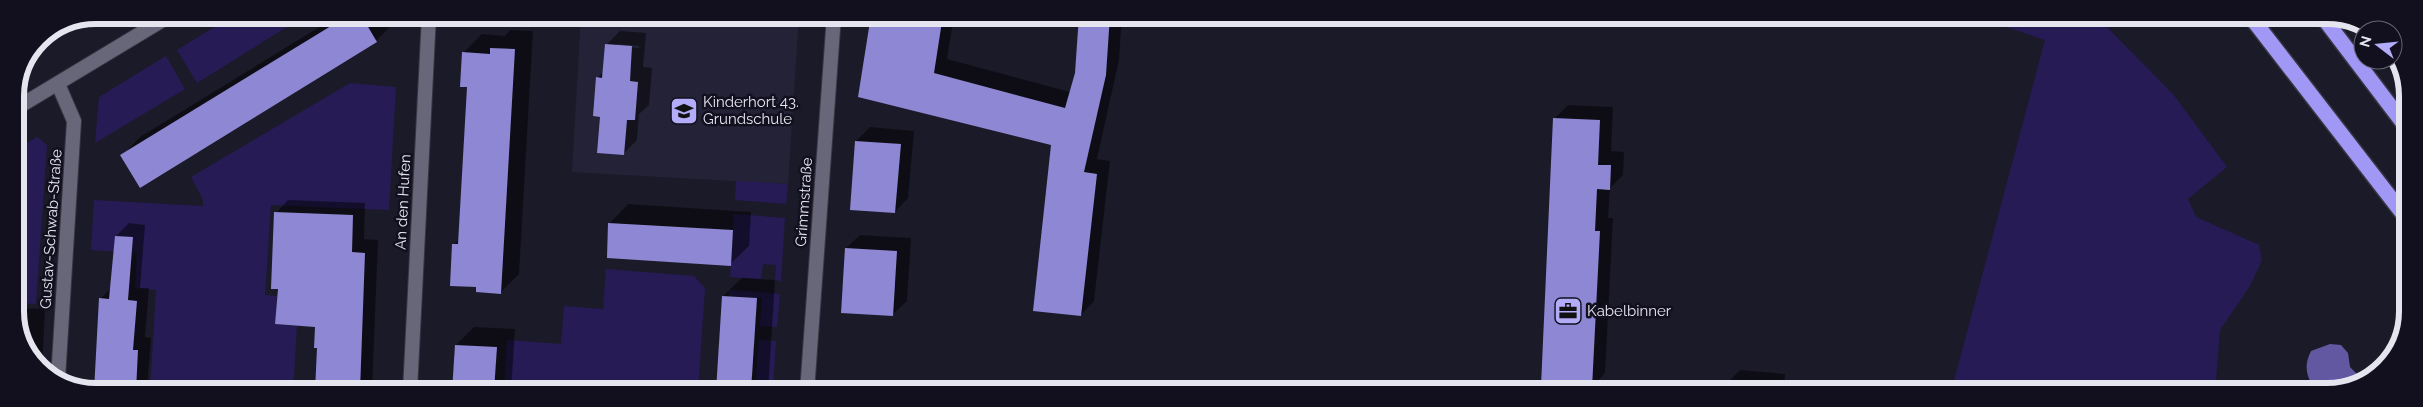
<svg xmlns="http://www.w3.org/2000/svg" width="2423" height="407" font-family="Raleway,sans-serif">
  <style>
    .built { fill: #242237 }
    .green { fill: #271b55 }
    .water { fill: #6158a1 }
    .shadow { fill: #0007; fill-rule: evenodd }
    .building { fill: #8e87d4 }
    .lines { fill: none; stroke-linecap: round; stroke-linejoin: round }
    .minor-casing { stroke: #373642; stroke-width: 16 }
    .tertiary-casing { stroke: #373642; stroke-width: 16 }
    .motorway-casing { stroke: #373642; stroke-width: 18 }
    .minor { stroke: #68677a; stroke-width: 14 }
    .tertiary { stroke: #68677a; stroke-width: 14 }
    .motorway { stroke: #a198f5; stroke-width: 15 }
    .labels { text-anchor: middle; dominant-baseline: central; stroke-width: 5; stroke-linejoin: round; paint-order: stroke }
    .poi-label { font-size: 15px; fill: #e5e5f0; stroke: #12101f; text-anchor: start }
    .street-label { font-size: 15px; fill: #e5e5f0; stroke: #12101f }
    .rim { fill: none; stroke: #e5e5f0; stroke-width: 6 }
  </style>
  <rect width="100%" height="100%" fill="#1b1a29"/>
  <path class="built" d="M581,15H799L788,184L572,172Z"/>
  <g class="green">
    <path d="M234,15H306L197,83L177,50Z"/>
    <path d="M1973,16H2096L2173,94L2227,167L2188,199L2196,217L2259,245L2262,260L2250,286L2220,330L2216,380L2220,392H1951L2045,40Z"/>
    <path d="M166,56L185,89L95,143L99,97Z"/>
    <path d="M350,83L396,87L389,210L271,205L265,295L277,296L275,324L297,326L293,391H150L156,290L135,288L137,253L91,250L94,200L203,206V200L191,177Z"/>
    <path d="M37,137L47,145L36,304L17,303L16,150Z"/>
    <path d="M736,181L788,184L786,204L735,200Z"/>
    <path d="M734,214L785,218L781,281L775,280L776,265L763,264L761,279L730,277Z"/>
    <path d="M606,269L694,276L705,288L698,391H504L507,340L561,344L564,306L603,309Z"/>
    <path d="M729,290L780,294L777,327L760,326L762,298L729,296Z"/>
    <path d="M759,340L776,341L773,389L755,387Z"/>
  </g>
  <path class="water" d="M2330,344L2341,345L2348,353L2350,367L2362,379L2328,392H2316C2307,377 2303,367 2311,351Z"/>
  <g class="shadow">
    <path d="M339,15H390L395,22L376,41L140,186L122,156L140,137Z"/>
    <path d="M872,15H954L947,59L1070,92L1076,73L1080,15H1122L1119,60L1097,159L1110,161L1094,301L1081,315L1052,144L860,96Z"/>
    <path d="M1395,15H1404L1400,20Z"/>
    <path d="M510,30L533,31L519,274L501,292L478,286L454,244L460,239L468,86L463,53L482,34L505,36Z"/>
    <path d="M620,31L646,33L643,67L652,68L649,105L639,114L637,140L623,154L601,115L597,78L604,71L606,45ZM617,44L639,46V48L617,46Z"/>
    <path d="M1568,105L1613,107L1611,151L1624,152L1623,175L1610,188L1608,218H1613L1605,373L1592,387L1554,119Z"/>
    <path d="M870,127L914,131L908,198L895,212L856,141Z"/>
    <path d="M288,200L365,203L364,239L378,240L372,391H311L317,384L318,347L316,326L279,288L276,213Z"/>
    <path d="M628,204L751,212L749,246L730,264L608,257L610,223Z"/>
    <path d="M129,223L145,225L140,288H149L145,337L151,338L147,391H95L100,299L111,288L116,236Z"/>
    <path d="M860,235L911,238L907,301L893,314L846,248Z"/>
    <path d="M742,278L775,280L768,391H717L723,296Z"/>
    <path d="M17,308L45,309L42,371L18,332Z"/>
    <path d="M474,327L515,329L511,391H453L456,345Z"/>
    <path d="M1740,370L1785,374L1784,392H1729L1730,380Z"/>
  </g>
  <g class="building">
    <path d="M349,15H361L377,42L140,188L120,155Z"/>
    <path d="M871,15H943L934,73L1065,108L1075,73L1079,15H1110L1106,75L1084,172L1097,174L1081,316L1033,311L1051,145L858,97Z"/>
    <path d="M605,44L632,46L630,81L638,82L635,120H627L624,155L597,153L600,117L593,116L596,77L602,78Z"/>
    <path d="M490,48L515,49L501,294L476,292V287L450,286L452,244H458L467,87H460L462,52L490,54Z"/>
    <path d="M1553,118L1600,120L1598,165H1611L1610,190L1597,189L1595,231H1600L1592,388L1541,386Z"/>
    <path d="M855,141L901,144L895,213L850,210Z"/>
    <path d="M274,212L353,215L352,252L365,253L360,391H315L317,348H314L315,327L275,324L278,289H271Z"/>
    <path d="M608,223L733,230L731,266L607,258Z"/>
    <path d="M115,236L133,237L128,300L137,301L133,350H138L136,391H94L99,298L109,299Z"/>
    <path d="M845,248L897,251L893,316L841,313Z"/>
    <path d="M722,296L757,298L751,391H716Z"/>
    <path d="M455,345L497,347L494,391H452Z"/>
  </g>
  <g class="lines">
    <g class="minor-casing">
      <g id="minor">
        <path d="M58,84L74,121L58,379"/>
        <path d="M410,391L429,15"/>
        <path d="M807,392L834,15"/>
      </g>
    </g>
    <g class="tertiary-casing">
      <path id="tertiary" d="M15,109L171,15"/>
    </g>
    <g class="motorway-casing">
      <g id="motorway">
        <path d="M2250,16L2407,219"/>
        <path d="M2322,16L2407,128"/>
      </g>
    </g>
    <use href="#minor" class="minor"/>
    <use href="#tertiary" class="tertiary"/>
    <use href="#motorway" class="motorway"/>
  </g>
  <defs>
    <g id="school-square" transform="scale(1.4375)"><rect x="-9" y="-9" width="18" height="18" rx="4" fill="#b3adf9" stroke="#12101f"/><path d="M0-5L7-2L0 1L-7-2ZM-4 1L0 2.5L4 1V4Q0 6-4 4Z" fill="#111"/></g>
    <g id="office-square" transform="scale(1.4375)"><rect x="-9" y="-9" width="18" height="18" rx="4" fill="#b3adf9" stroke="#12101f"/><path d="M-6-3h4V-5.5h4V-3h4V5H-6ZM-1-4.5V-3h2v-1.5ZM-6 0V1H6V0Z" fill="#111"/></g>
  </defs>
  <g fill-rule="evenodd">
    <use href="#school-square" x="684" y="111"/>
    <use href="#office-square" x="1568" y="311"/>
  </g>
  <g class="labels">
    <g class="poi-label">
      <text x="703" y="102">Kinderhort 43.<tspan x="703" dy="17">Grundschule</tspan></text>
      <text x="1587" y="311">Kabelbinner</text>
    </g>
    <g class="street-label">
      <text transform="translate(403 202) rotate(-87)">An den Hufen</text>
      <text transform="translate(804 202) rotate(-86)">Grimmstraße</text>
      <text transform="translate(51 229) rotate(-86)">Gustav-Schwab-Straße</text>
    </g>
  </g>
  <path d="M0 0H2423V407H0ZM96 24H2327A72 72 0 0 1 2399 96V311A72 72 0 0 1 2327 383H96A72 72 0 0 1 24 311V96A72 72 0 0 1 96 24Z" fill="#12101f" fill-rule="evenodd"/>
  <path class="rim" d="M96 24H2327A72 72 0 0 1 2399 96V311A72 72 0 0 1 2327 383H96A72 72 0 0 1 24 311V96A72 72 0 0 1 96 24Z"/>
  <g transform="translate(2378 45) rotate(286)"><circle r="24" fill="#12101f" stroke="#666573"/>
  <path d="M0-4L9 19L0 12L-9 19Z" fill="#b3adf9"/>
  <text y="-8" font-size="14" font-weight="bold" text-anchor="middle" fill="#e5e5f0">N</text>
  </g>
</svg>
